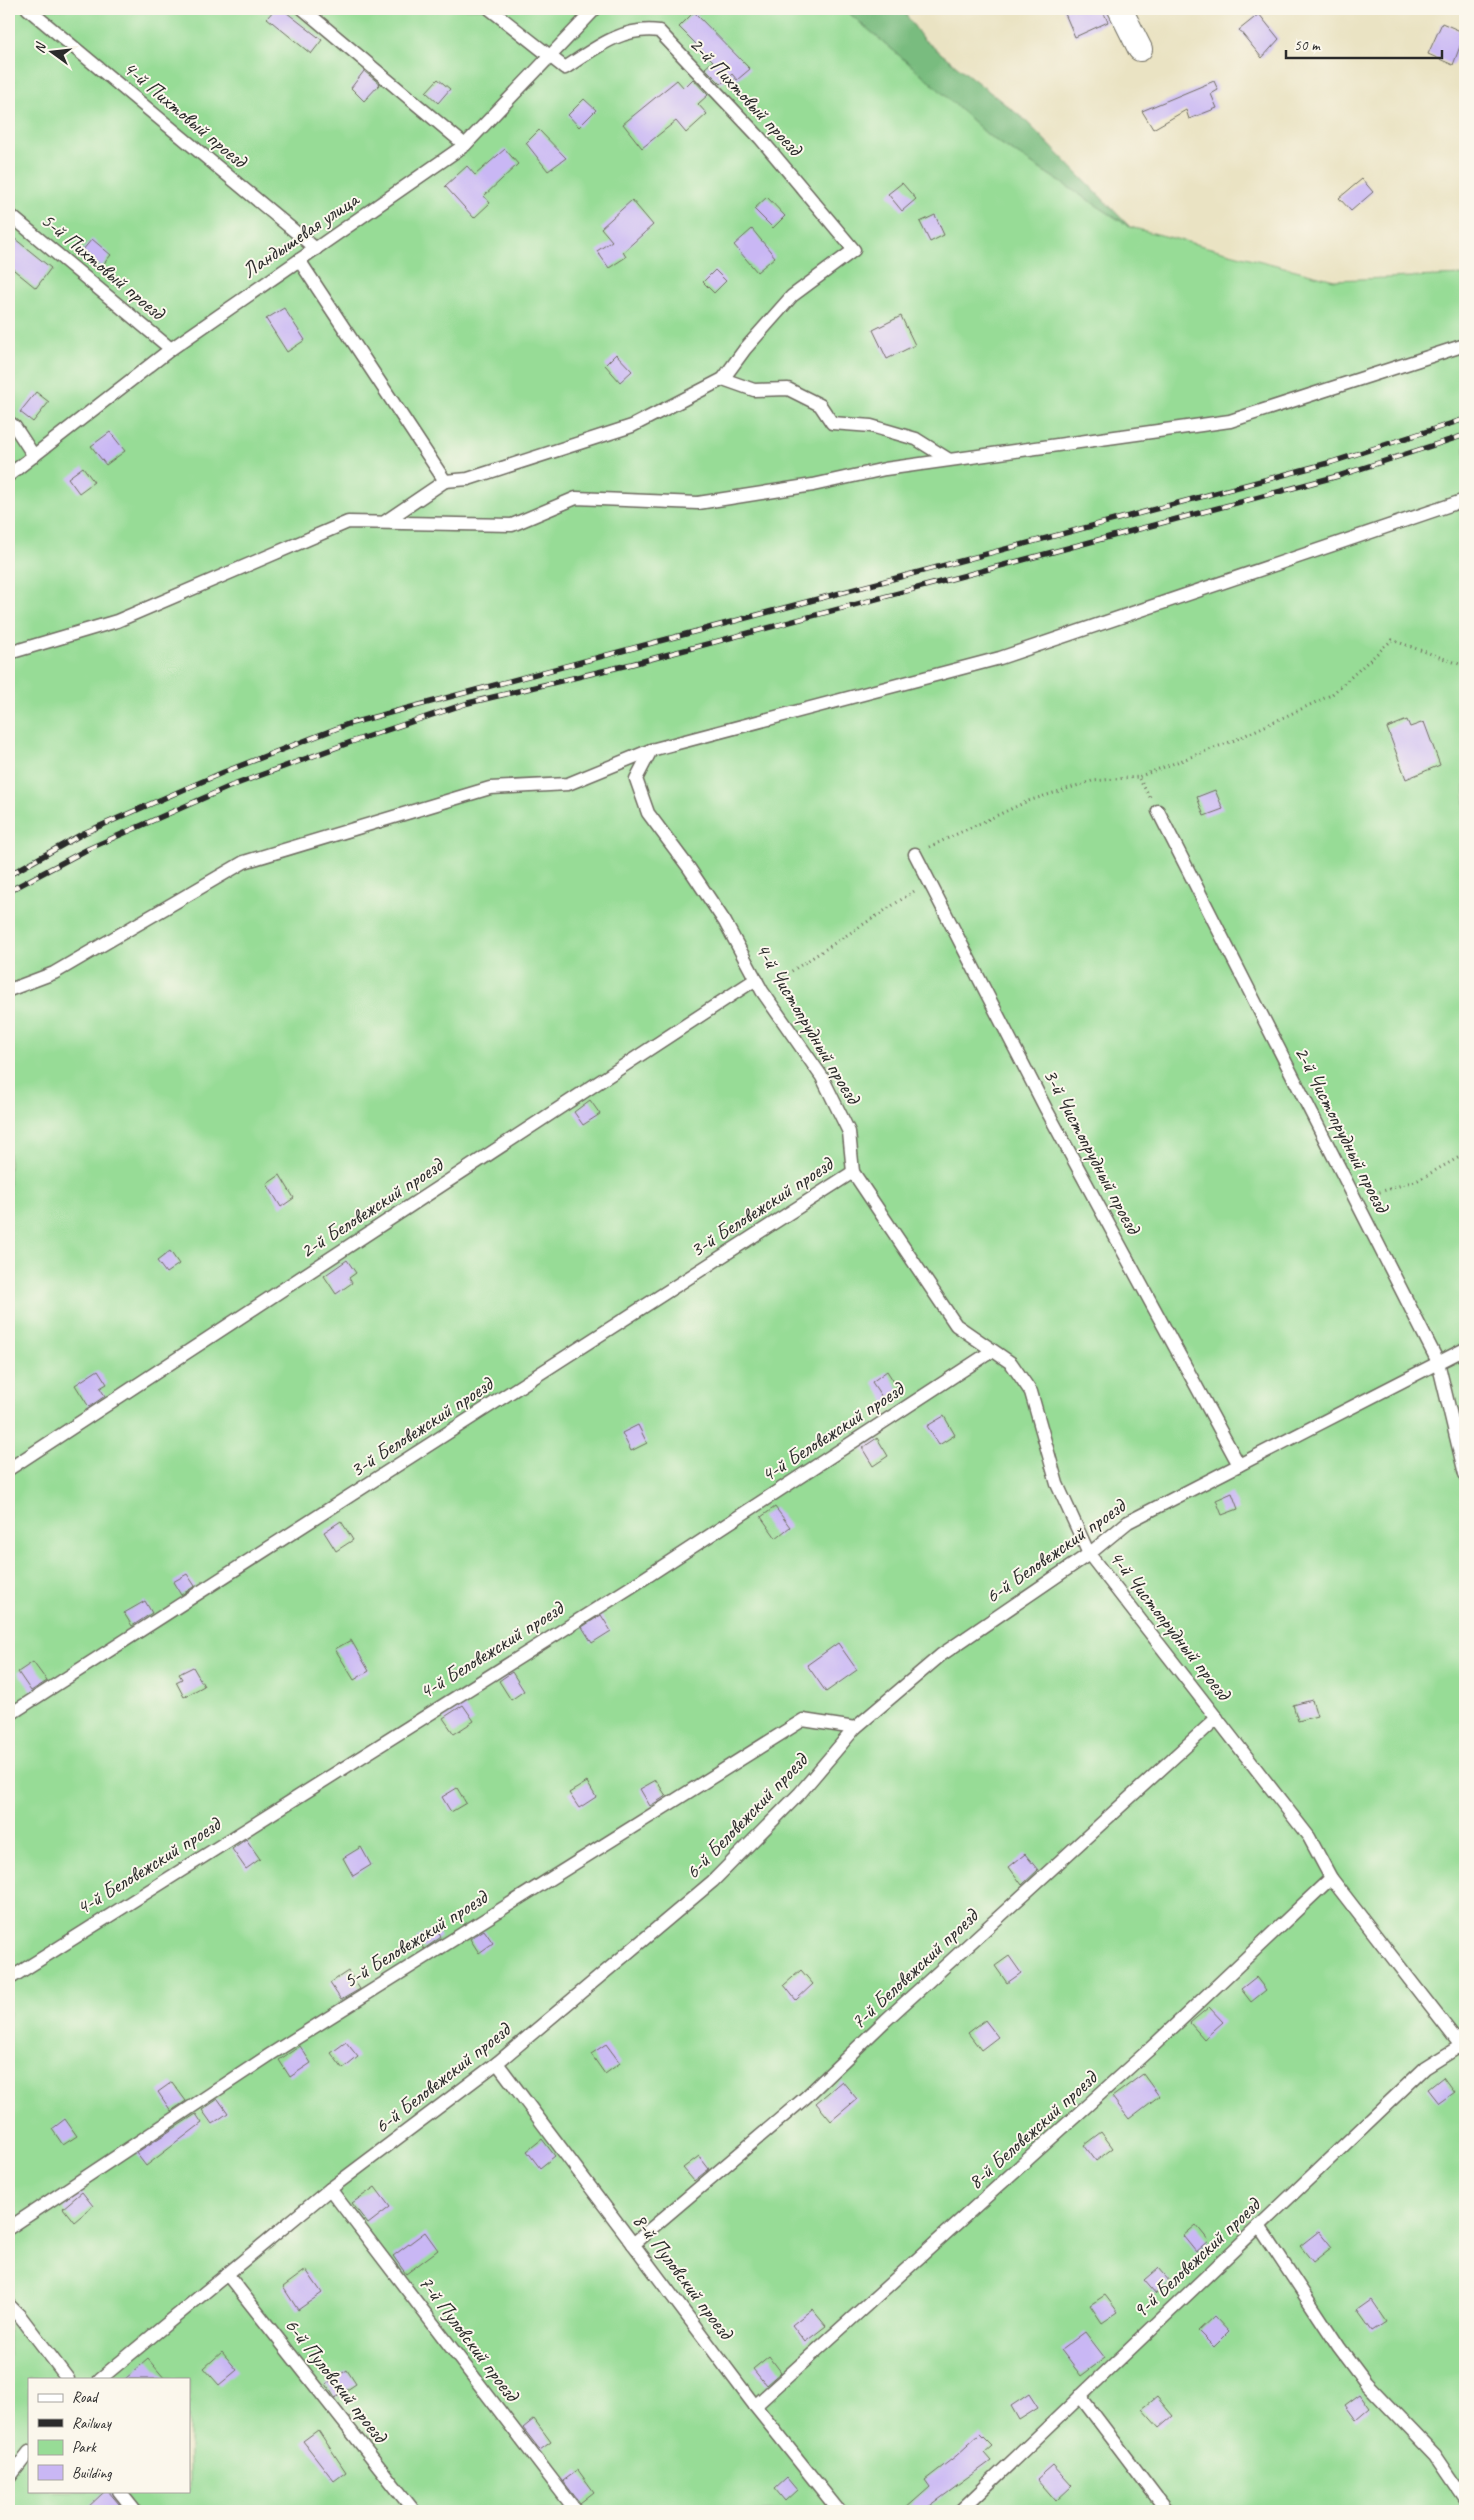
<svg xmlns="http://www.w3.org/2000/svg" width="1474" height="2520" font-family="Caveat,sans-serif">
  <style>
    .green { fill: #97dc96; stroke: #618460; fill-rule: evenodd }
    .forest { fill: #79bc7f; stroke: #527455 }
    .building { fill: #c9b7f4 }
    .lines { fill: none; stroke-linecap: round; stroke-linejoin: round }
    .lane-casing { stroke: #6e6b60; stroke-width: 15 }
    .street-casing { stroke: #6e6b60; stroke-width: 26 }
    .path { stroke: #6e6b60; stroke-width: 3; stroke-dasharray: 1 4; stroke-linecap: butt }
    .lane { stroke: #fff; stroke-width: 12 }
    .street { stroke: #fff; stroke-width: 24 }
    .rail-casing { stroke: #2b2b2b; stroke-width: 5.5 }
    .rail { stroke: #fbf7ec; stroke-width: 4; stroke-dasharray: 11; stroke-linecap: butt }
    .labels { text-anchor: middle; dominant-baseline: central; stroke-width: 4; stroke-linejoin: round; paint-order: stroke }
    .street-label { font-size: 21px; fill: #2b2b2b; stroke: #fbf7ec }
  </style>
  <rect width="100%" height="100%" fill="#fbf7ec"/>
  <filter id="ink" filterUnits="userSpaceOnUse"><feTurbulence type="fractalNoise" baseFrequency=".02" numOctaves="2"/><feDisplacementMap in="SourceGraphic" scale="10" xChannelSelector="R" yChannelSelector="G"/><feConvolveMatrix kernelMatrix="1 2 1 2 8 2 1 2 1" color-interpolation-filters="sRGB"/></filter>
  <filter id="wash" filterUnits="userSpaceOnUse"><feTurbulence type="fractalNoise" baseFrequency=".0096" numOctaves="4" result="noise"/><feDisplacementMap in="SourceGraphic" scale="20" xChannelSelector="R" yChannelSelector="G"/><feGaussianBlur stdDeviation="1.12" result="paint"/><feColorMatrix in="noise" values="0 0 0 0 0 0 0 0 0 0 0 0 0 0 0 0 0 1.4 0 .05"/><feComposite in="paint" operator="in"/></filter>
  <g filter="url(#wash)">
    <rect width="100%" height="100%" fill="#eae3c3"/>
    <path class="green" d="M9,9H844L925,77L989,136L1130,227L1334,280L1465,275V2511H9ZM29,2379H189V2491H29Z"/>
    <path class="forest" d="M844,9H902L923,39L1025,120L1130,227L989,136L925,77Z"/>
    <g id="blocks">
      <g class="building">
        <path d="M275,9H282L322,40L311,54L267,18Z"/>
        <path d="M1063,9H1102L1108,22L1075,37Z"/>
        <path d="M694,12L750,69L737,80L732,74L721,84L705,68L713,61L679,27Z"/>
        <path d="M1259,14L1279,39L1262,58L1239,30Z"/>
        <path d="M1442,23L1465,33L1453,65L1428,54Z"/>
        <path d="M364,71L380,84L364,101L351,88Z"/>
        <path d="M438,79L450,89L438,103L426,92Z"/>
        <path d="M693,79L708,95L698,104L707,114L686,133L676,121L642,148L623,124L677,80L684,88Z"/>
        <path d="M1214,81L1218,90L1211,94L1217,108L1189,119L1186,110L1153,129L1142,111Z"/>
        <path d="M584,99L596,110L579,127L568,115Z"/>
        <path d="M539,130L566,158L548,171L526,143Z"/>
        <path d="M505,149L518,164L484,196L490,203L474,218L445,186L467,166L475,175Z"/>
        <path d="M1362,179L1373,192L1351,211L1339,198Z"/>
        <path d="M902,183L916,199L902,211L888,194Z"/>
        <path d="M767,197L785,216L773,228L754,209Z"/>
        <path d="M632,200L653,225L623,252L626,257L609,268L597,251L612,241L601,228Z"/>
        <path d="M935,215L944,235L930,242L920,222Z"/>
        <path d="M752,229L775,257L757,272L734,245Z"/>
        <path d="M9,234L51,268L36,288L9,266Z"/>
        <path d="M92,239L111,255L101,267L82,251Z"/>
        <path d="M715,270L726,281L714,293L703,282Z"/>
        <path d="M284,308L305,340L287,352L266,319Z"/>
        <path d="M901,316L915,345L887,359L873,330Z"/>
        <path d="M616,354L632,371L620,382L605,365Z"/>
        <path d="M36,392L49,402L33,422L20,412Z"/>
        <path d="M110,432L125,451L106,465L91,446Z"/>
        <path d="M83,467L94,482L79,493L68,478Z"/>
        <path d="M1407,720L1410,727L1424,722L1440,765L1406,779L1387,728Z"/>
        <path d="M1215,790L1223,809L1204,816L1197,797Z"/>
        <path d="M590,1100L600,1114L583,1125L574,1112Z"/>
        <path d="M280,1175L294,1198L281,1207L267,1184Z"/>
        <path d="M170,1251L179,1264L166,1273L157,1261Z"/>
        <path d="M347,1260L356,1273L349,1278L352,1283L336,1294L324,1276Z"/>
        <path d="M98,1370L107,1384L100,1388L105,1396L89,1407L75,1385Z"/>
        <path d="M887,1371L901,1393L886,1403L872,1382Z"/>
        <path d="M944,1416L955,1435L939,1445L927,1426Z"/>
        <path d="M638,1425L647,1443L631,1451L622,1433Z"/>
        <path d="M877,1438L888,1456L873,1466L862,1448Z"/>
        <path d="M1232,1493L1238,1509L1222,1515L1216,1500Z"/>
        <path d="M775,1507L790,1527L776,1538L761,1517Z"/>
        <path d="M341,1521L353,1540L336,1551L324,1532Z"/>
        <path d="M187,1574L195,1586L181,1595L173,1582Z"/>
        <path d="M145,1601L152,1613L132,1626L124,1613Z"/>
        <path d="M601,1615L611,1631L592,1643L582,1627Z"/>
        <path d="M351,1640L369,1671L354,1680L335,1649Z"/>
        <path d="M838,1643L857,1670L826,1692L807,1665Z"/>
        <path d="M33,1662L47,1681L31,1691L18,1672Z"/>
        <path d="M193,1667L204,1686L184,1697L176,1682L182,1679L179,1674Z"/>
        <path d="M512,1672L524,1691L511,1700L499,1681Z"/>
        <path d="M1312,1700L1317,1716L1298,1721L1293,1705Z"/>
        <path d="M463,1705L474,1721L454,1734L443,1718Z"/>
        <path d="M656,1780L666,1796L650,1806L640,1789Z"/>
        <path d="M587,1782L596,1797L579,1808L569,1793Z"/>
        <path d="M457,1788L466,1803L451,1812L442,1797Z"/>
        <path d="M246,1839L260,1859L246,1869L232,1849Z"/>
        <path d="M361,1847L371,1865L353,1876L343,1858Z"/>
        <path d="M1025,1854L1038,1870L1022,1885L1009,1867Z"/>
        <path d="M435,1927L441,1937L424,1949L417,1938Z"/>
        <path d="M484,1930L493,1943L479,1953L470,1939Z"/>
        <path d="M1009,1956L1021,1973L1007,1983L995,1966Z"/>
        <path d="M801,1970L813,1984L796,2000L784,1985Z"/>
        <path d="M348,1971L360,1989L341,2000L330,1983Z"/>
        <path d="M1256,1977L1266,1990L1251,2002L1241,1989Z"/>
        <path d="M1209,2007L1223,2022L1204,2039L1190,2023Z"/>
        <path d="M985,2020L998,2037L981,2050L968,2033Z"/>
        <path d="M346,2042L358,2057L343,2069L331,2053Z"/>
        <path d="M606,2044L620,2063L605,2074L591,2054Z"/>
        <path d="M300,2046L311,2063L290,2077L279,2060Z"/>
        <path d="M1143,2074L1159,2096L1129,2119L1112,2097Z"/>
        <path d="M1443,2077L1454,2092L1439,2103L1428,2089Z"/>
        <path d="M842,2081L857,2099L831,2121L816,2103Z"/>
        <path d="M172,2082L186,2101L171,2111L158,2092Z"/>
        <path d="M218,2099L228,2113L212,2124L202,2110Z"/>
        <path d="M196,2114L202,2123L146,2166L136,2153Z"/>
        <path d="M65,2119L77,2136L63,2145L52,2129Z"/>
        <path d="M1101,2132L1113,2148L1096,2161L1084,2145Z"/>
        <path d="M542,2139L555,2156L540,2168L527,2151Z"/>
        <path d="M699,2156L709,2169L694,2181L683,2168Z"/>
        <path d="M375,2187L390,2207L368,2224L352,2203Z"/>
        <path d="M82,2192L93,2206L74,2222L63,2208Z"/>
        <path d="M1196,2225L1209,2241L1196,2252L1183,2236Z"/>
        <path d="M1319,2231L1332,2247L1313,2262L1300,2246Z"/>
        <path d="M425,2232L438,2250L406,2274L393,2256Z"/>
        <path d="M1158,2268L1170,2282L1156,2294L1144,2280Z"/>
        <path d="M306,2270L322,2293L298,2310L283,2287Z"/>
        <path d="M1105,2295L1118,2312L1102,2323L1090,2305Z"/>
        <path d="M1371,2300L1386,2322L1372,2331L1357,2310Z"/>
        <path d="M812,2309L826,2326L805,2342L792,2325Z"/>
        <path d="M1214,2316L1229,2332L1214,2347L1198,2331Z"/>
        <path d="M1085,2332L1105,2358L1081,2376L1061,2350Z"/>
        <path d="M222,2352L237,2370L219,2385L204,2368Z"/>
        <path d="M769,2356L781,2372L766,2385L753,2369Z"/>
        <path d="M148,2359L165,2379H125Z"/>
        <path d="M347,2370L356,2384L335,2398L326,2384Z"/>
        <path d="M1029,2394L1038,2408L1019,2420L1011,2406Z"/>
        <path d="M1360,2394L1370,2408L1356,2420L1345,2405Z"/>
        <path d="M1157,2397L1173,2416L1159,2428L1142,2409Z"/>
        <path d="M534,2419L551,2442L540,2450L523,2428Z"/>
        <path d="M318,2430L346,2472L334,2481L303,2441Z"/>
        <path d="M980,2434L992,2446L984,2453L991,2461L923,2511H906L905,2509L930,2487L925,2480L956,2456Z"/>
        <path d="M1053,2465L1072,2486L1056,2501L1037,2479Z"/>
        <path d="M578,2470L594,2492L580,2503L563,2481Z"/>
        <path d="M787,2478L797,2490L785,2501L775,2489Z"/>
        <path d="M105,2491H108L125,2511H84Z"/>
      </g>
    </g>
  </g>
  <g filter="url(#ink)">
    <use href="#blocks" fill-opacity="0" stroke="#6e6b60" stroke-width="1"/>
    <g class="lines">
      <g class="lane-casing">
        <g id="lane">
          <path d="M28,9L316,249"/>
          <path d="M303,9L465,145"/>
          <path d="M9,214L171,349"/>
          <path d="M299,260L445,481L386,521"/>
          <path d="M723,379L754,390L788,389L820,405L832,423L871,426L916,439L948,459"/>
          <path d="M9,422L15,427L34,456"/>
          <path d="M9,475L171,349L465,145L595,9"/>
          <path d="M445,481L468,479L632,426L723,379L745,349L792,296L854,250L760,138L659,31C622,26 594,49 565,68L490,9"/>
          <path d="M9,653L117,621L348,522L512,525L576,498L698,503L813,485L885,469L1230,421L1465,345"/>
          <path d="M651,750L636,779L648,813L689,868L725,922L762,991L822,1077L849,1132L853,1172L956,1325L1011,1363L1031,1392L1057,1484L1089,1554L1309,1837L1331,1878L1465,2051"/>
          <path d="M1158,811L1438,1362L1465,1474"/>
          <path d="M915,854L1046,1109L1239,1465"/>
          <path d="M9,990L54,973L244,862L490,788L568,784L651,750L1000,658L1465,500"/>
          <path d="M9,1469L756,979"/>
          <path d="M9,1715L853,1172"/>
          <path d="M9,1979L631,1587L992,1351"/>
          <path d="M497,2063L755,2406L839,2511"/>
          <path d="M330,2189L576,2511"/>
          <path d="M1259,2226L1339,2347L1366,2383L1435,2455L1465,2499"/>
          <path d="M9,2228L271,2054L803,1720L855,1728"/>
          <path d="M633,2244L806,2097L886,2020L1217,1718"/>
          <path d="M227,2274L414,2511"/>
          <path d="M9,2305L20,2316L68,2379"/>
          <path d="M100,2379L330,2189L497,2063L713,1881L800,1793L855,1728L941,1655L1089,1554L1128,1522L1465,1349"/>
          <path d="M1080,2396L1167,2511"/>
          <path d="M755,2406L1152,2047L1331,1878"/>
          <path d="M9,2478L29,2452"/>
          <path d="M119,2491L135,2511"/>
          <path d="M960,2511L1425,2068L1465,2043"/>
        </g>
      </g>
      <g class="street-casing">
        <path id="street" d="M1120,9L1140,49"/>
      </g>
      <g class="path">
        <path d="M1150,797L1138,777L1235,740L1331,695L1392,640L1462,665L1465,664"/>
        <path d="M929,847L1028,801L1092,781L1138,777"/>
        <path d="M775,982L916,890"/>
        <path d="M1370,1195L1418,1180L1465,1154"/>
      </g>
      <use href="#lane" class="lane"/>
      <use href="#street" class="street"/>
      <g class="rail-casing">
        <g id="rail">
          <path d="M9,875L84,833L224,772L348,724L1332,462L1465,419"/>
          <path d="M9,891L88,849L231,786L354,741L468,703L632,664L1338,476L1465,435"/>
        </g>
      </g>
      <use href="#rail" class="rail"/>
    </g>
  </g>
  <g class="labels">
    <g class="street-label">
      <text transform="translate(746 96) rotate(47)">2-й Пихтовый проезд</text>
      <text transform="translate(185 114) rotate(40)">4-й Пихтовый проезд</text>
      <text transform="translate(300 235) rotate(-34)">Ландышевая улица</text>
      <text transform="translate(103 266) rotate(40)">5-й Пихтовый проезд</text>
      <text transform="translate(808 1023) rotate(59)">4-й Чистопрудный проезд</text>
      <text transform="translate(1342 1129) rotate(63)">2-й Чистопрудный проезд</text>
      <text transform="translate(1092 1151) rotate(62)">3-й Чистопрудный проезд</text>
      <text transform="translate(761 1207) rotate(-33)">3-й Беловежский проезд</text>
      <text transform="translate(371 1208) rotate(-33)">2-й Беловежский проезд</text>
      <text transform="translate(421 1427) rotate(-33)">3-й Беловежский проезд</text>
      <text transform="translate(832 1432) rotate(-33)">4-й Беловежский проезд</text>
      <text transform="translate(1055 1551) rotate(-35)">6-й Беловежский проезд</text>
      <text transform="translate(1170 1625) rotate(52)">4-й Чистопрудный проезд</text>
      <text transform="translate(491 1650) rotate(-32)">4-й Беловежский проезд</text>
      <text transform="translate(746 1816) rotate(-46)">6-й Беловежский проезд</text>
      <text transform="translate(148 1866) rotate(-32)">4-й Беловежский проезд</text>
      <text transform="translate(415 1939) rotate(-32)">5-й Беловежский проезд</text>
      <text transform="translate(914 1969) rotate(-43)">7-й Беловежский проезд</text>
      <text transform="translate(442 2078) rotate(-38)">6-й Беловежский проезд</text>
      <text transform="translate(1032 2130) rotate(-42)">8-й Беловежский проезд</text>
      <text transform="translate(1196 2258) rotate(-43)">9-й Беловежский проезд</text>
      <text transform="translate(683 2276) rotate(53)">8-й Пуловский проезд</text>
      <text transform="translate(469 2338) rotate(53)">7-й Пуловский проезд</text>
      <text transform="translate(336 2380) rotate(52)">6-й Пуловский проезд</text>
    </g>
  </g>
  <rect width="1474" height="2520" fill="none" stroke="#fbf7ec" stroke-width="30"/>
  <rect x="28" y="2378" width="162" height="115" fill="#fbf7ec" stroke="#a8a59f"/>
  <rect x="38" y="2394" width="25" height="8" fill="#ffffff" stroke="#a8a59f"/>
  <text x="72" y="2402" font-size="15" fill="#2b2b2b">Road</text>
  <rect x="38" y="2419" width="25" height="8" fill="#2b2b2b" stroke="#a8a59f"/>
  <text x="72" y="2428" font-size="15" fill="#2b2b2b">Railway</text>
  <rect x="38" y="2440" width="25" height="15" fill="#97dc96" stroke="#a8a59f"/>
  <text x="72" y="2452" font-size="15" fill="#2b2b2b">Park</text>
  <rect x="38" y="2465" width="25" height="15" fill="#c9b7f4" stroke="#a8a59f"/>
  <text x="72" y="2478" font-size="15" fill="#2b2b2b">Building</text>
  <g transform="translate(52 52) rotate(285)" stroke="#fbf7ec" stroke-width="4" paint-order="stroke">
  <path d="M0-4L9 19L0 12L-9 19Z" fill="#2b2b2b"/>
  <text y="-8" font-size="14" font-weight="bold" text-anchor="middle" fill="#2b2b2b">N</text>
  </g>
  <path d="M1286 50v8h156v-8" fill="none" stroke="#2b2b2b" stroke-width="2.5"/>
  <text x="1294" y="50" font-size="15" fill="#2b2b2b" stroke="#fbf7ec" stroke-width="4" paint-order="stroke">50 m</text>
</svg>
